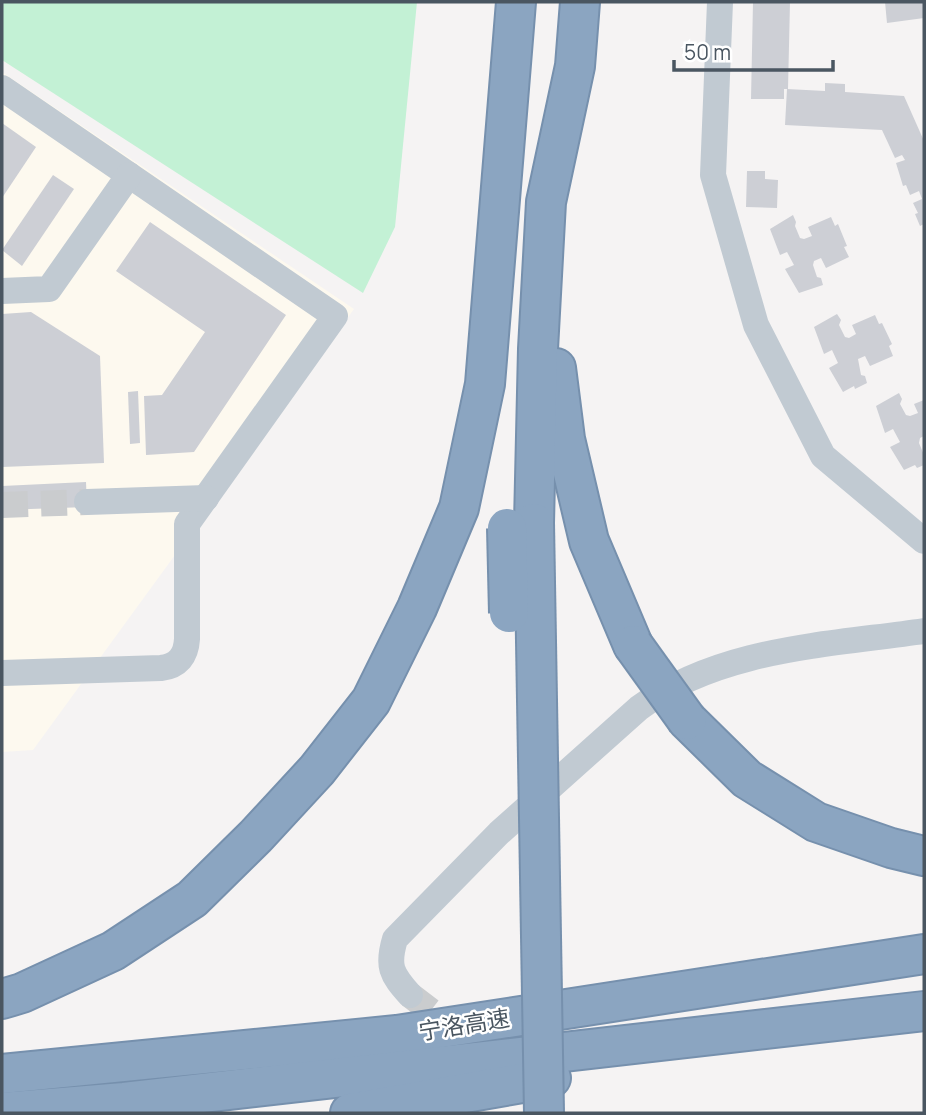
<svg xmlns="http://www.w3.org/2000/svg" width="926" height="1115" font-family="Manrope,'Noto Sans SC',sans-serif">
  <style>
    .commercial { fill: #fdf9ef }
    .green { fill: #c3f1d5 }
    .building { fill: #cdcfd5 }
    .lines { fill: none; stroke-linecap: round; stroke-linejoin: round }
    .minor-tunnel { stroke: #caccce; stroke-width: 26; stroke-dasharray: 26 13; stroke-linecap: butt }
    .highway-casing { stroke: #7690ad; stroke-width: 42 }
    .minor { stroke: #c1cad2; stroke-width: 26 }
    .highway { stroke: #8ba5c1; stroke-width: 38 }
    .highway-bridge-casing { stroke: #7690ad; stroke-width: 42; stroke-linecap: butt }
    .highway-bridge { stroke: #8ba5c1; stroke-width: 38 }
    .labels { text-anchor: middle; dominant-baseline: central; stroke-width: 5; stroke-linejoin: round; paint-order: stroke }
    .street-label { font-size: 23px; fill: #4a5661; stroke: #fff }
  </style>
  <rect width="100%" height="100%" fill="#f5f3f3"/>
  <path class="commercial" d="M2,72L354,309L33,750L2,752Z"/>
  <path class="green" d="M2,2H417L395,227L363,293L2,60Z"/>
  <g class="building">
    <path d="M753,2H790L788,89H784V99H751Z"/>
    <path d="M885,2H924V18L887,23Z"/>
    <path d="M825,83L845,84V92L904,96L924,141V224L920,226L915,214L918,213L913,203L922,199L919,191L910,195L906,185L903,186L896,163L905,160L902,155L895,158L882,130L785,125L787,89L825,91Z"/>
    <path d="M2,123L36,147L2,198Z"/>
    <path d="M747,171H765V179L778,180L777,208L746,207Z"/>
    <path d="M53,175L74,189L22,266L2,250Z"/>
    <path d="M793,215L796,222L795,226L800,238L804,239L812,236L808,227L831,217L835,226L838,224L847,246L844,247L849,257L826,268L821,258L814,261L813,265L817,277L821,278L823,285L799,293L785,269L794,265L787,252L780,255L770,229Z"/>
    <path d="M150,222L286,315L194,452L146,455L144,396L162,395L205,332L116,271Z"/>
    <path d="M31,312L100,356L104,463L2,467V314Z"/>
    <path d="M837,314L841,320L839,325L845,337L849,338L856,334L852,325L875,315L879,324L882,323L892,344L889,346L893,356L870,366L865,356L858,359L861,375L865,376L867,383L855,389L854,386L843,392L829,368L838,363L832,350L824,354L814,327Z"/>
    <path d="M138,391L140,443L130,444L128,392Z"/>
    <path d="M899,393L902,399L900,404L906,415L910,416L918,413L914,404L924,400V436L920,438L919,443L924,455V465L917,468L915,465L904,470L890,447L900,442L893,429L885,433L876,406Z"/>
    <path d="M86,482L87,507L2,510V486Z"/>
  </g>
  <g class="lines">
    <g class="minor-tunnel">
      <path d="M2,505L87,502"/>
      <path d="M410,995L457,1031"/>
    </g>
    <g class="highway-casing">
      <g id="highway">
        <path d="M556,368L565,439L589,541L633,645"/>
        <path d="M534,523L538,349L546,202L575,66L580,2"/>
        <path d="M687,720L747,779L816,822L891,848L924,856"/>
        <path d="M2,999L22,993L113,951L192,899L256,836L317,770L371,701L417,608L459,508L485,384L516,2"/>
        <path d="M2,1074L397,1035L924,954"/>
        <path d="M2,1112L124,1102L924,1011"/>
        <path d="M350,1113L551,1078"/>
      </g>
    </g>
    <g class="minor">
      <path d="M720,2L713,175L756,325L823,456L924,541"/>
      <path d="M2,88L335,316L187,524V639C186,656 178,666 161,668L2,673"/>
      <path d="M2,291L49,289L129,175"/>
      <path d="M87,502L206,498"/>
      <path d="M410,995C391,974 387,966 395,939L499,833L639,708C719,648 829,645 924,631"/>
    </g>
    <use href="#highway" class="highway"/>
    <g class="highway-bridge-casing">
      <g id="highway-bridge">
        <path d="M534,523L544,1113"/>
        <path d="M507,528L509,613"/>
        <path d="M633,645L687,720"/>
      </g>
    </g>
    <use href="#highway-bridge" class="highway-bridge"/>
  </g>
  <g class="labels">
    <g class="street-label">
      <text transform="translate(464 1024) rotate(-9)">宁洛高速</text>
    </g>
  </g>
  <rect width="926" height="1115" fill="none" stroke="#4a5661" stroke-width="7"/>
  <path d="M674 60v10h159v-10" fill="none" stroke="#4a5661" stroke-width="3.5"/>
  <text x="684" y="60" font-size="21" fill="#4a5661" stroke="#ffffff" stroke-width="5" paint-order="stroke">50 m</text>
</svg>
